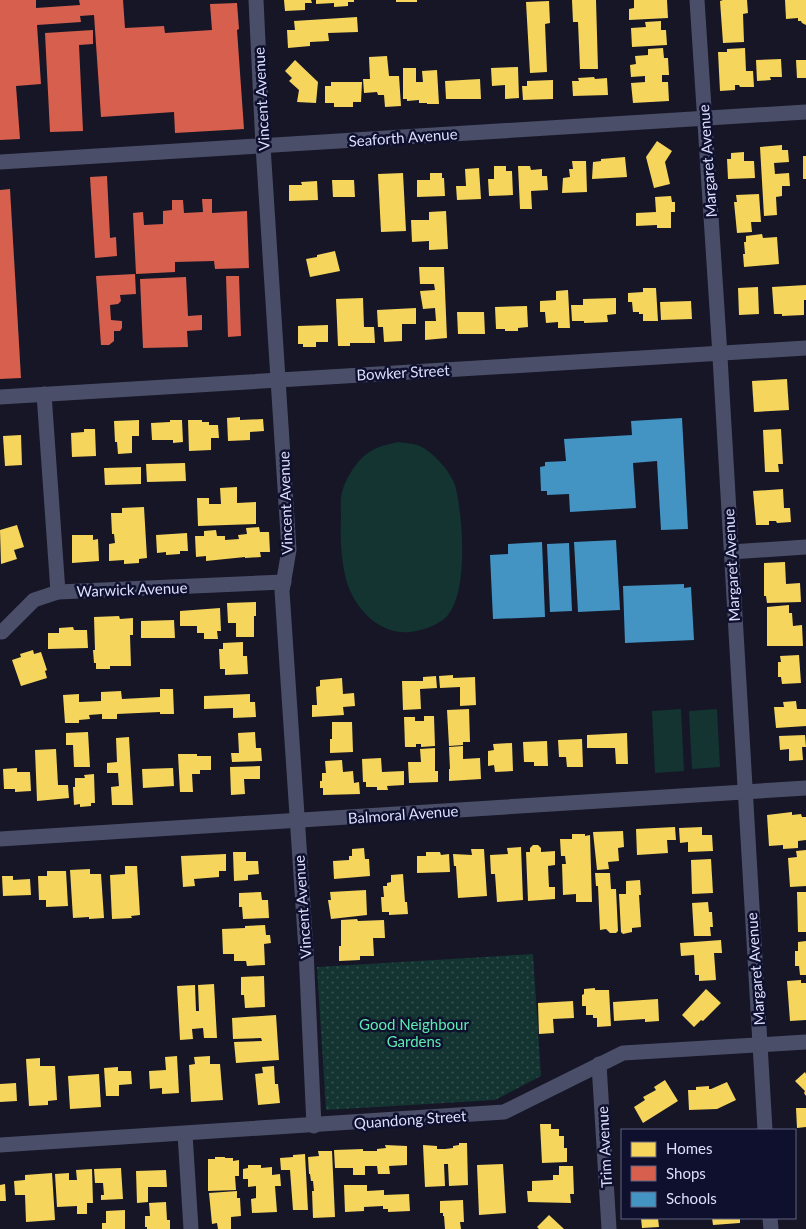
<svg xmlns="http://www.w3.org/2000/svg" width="806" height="1229" font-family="Lato,sans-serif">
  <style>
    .park { fill: url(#park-dots) }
    .garden { fill: #133430 }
    .homes { fill: #f6d55c }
    .shops { fill: #d6604d }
    .schools { fill: #4393c3 }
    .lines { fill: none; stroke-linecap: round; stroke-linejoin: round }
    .minor { stroke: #4b4e68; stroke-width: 15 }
    .labels { text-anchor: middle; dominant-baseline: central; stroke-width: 5; stroke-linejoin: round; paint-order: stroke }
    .street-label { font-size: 15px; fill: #dddfff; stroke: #0f102e }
    .park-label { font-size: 15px; fill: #5debae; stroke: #0f102e }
  </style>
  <defs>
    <pattern id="park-dots" width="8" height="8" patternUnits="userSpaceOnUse" patternTransform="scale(1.25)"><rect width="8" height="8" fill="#133430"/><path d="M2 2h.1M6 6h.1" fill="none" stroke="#35514f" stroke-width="1.8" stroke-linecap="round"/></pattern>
  </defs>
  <rect width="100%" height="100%" fill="#161627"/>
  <path class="park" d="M533,954L541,1076L495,1100L326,1110L317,967Z"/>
  <g class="garden">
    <path d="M398,442C404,443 411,443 417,445C427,448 439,460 446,469C449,473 453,480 455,485C463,515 468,586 450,612C443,624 424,630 411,632C378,636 351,605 345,575C341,557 340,537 341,518C341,510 340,500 342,492C345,481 353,467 361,459C371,448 384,445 398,442Z"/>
    <path d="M681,709L684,771L655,773L652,711Z"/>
    <path d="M717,709L720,767L692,769L689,711Z"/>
  </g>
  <g class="homes">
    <path d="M284,0H311L312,3H305V10L285,11Z"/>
    <path d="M316,0H354V2H348V6L334,7V3L316,4Z"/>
    <rect x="396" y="0" width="21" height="2"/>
    <path d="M572,0H596L598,69H580L578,22H573Z"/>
    <path d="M634,0H667L668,18L629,20V9L634,8Z"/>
    <path d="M723,0H747L748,13L743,14L744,42L723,43L720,1Z"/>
    <path d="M785,0H806V25L802,23L801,21H798V18L786,19Z"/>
    <path d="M549,1L550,23L545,24L547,72L530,73L526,2Z"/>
    <path d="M357,17L358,32L328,33L329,41L310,42V46L288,48L287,30H295L294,21Z"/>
    <path d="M661,21V30H666L667,45L632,47L631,28L646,27L645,22Z"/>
    <path d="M663,48L664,58H668L669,75H662V82H668L669,101L633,103L631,83L645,82V76L631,77L630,65L636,64L635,56L648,55V49Z"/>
    <path d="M745,48L746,71H753L754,87H740L739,85H735V90L720,91L718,52H727V49Z"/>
    <path d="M387,56L389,76H399L401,106L385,107L384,95H378L377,92L364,93L363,79H370L369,57Z"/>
    <path d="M781,59L782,77H770L771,80L757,81L756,60Z"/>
    <path d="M295,60L318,82L316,103L297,102L299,90L289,81L292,78L285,71Z"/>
    <path d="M796,60H806V78H797Z"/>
    <path d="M518,67L519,98L505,99V85L492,86L491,68Z"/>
    <path d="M403,68H416V82H423L422,71L437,70L439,104H427V103H419V100L407,101V99H403Z"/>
    <path d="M594,77L595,79L607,78L608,95L573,96L572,81H579L578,78Z"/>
    <path d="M480,79L481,99H446L445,81Z"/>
    <path d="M553,80V99L523,100L522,86H527V81Z"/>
    <path d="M331,82H362L361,102H353V107H334V103H325V86H331Z"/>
    <path d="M657,141L672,151L665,162L670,184L654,188L646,157Z"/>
    <path d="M782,145V150H788L789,162L774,163L775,174L789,173L790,186H782V196L776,197L777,215L764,216L760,147Z"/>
    <path d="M744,152V161H754L755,178L728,179L727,159H731V153Z"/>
    <rect x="803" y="156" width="3" height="23"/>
    <path d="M625,157L627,177L592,179L593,162L601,161V159Z"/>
    <path d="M572,161H586L587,192L562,193L563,178L570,177L569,169H573Z"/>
    <path d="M494,166H506V171H512L513,195L489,196L488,179H494Z"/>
    <path d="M518,166H530L531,170L542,169V176H547L548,190L531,191L532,209H520Z"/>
    <path d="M479,168L481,199L457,200L456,186H466L465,169Z"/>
    <path d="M403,173L406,231L381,232L378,174Z"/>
    <path d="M430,173H442V178H444L445,196L417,197V180H430Z"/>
    <path d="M332,180H354L355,197H333Z"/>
    <path d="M317,181L318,200L289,201V185H302L301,182Z"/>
    <path d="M759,194L761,222H751L752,232L737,233L734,202H737L736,195Z"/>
    <path d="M671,196L672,202H675V212H671V228H657V225L636,226V213L656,212L655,197Z"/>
    <path d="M446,211L448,249L429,250V241L412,242L411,220H429V212Z"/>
    <path d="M762,234L763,238L777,237L779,264L744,267L743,254H745L744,242H746V236Z"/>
    <path d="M335,251L340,271L310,277L306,259L317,257V255Z"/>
    <path d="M419,267H444L447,338L425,340V321H436L435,308L423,309L420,291L435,290L434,284H420Z"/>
    <path d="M806,285V300H804V315L782,316V314H774L772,287Z"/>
    <path d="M758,287L759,314L739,315L738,288Z"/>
    <path d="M643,288H656L658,321H643V314H639V312H633L632,302H628V293L643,292Z"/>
    <path d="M568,290L570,328H558V322L546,323L545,312H540V301L556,300V291Z"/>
    <path d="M363,298L364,327H374L375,343H350V346H338L336,299Z"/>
    <path d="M616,298V314L607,315L608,322L584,323V321H572L571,305H583V299Z"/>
    <path d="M691,301L692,319L661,320L660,302Z"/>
    <path d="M527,306L528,327L518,328V331H505V329H496L495,307Z"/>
    <path d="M416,308V324H402V341L384,342L383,327H378L377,310Z"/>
    <path d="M457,312H484L485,334H458Z"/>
    <path d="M328,325V342H316V347H303V344H298V326Z"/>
    <path d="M787,379L789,410L754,412L752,381Z"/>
    <path d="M240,417V420L263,419L264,431L250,432V440L228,441L227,418Z"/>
    <path d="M139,420V436H132V453L118,454L117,442H115L114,421Z"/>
    <path d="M170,420H182L183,442L173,443V440H152L151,423L170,422Z"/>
    <path d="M188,420H202V422H209V425H218L219,438H211V450L189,451Z"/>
    <path d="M84,429H95L96,456L72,457L71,433L84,432Z"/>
    <path d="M781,429L783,464H778L779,472H765L763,430Z"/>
    <path d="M21,435L22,465L5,466L3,436Z"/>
    <path d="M185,463L186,481L147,482L146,464Z"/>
    <path d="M141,467V484L105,485L104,468Z"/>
    <path d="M237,487V503L256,502V524L198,526L197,498H209V504H221L220,488Z"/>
    <path d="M783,489L784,508H790L791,522L777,523L776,521H769V525H756L753,491Z"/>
    <path d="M144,507L147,558L139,559V563L124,564V560L109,561V544L115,543L114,534H112L111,513H122V508Z"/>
    <path d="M17,525L24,547L14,550L17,559L1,564L0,530Z"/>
    <path d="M259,527L260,532H269L270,552H260L261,557L245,558V557L206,561V556L196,557L195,536H204V531L216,530L217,536H225V540L239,539L238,535L247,534L246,528Z"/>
    <path d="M187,533L188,551H180V554L166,555V552L157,553L156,535Z"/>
    <path d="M72,535H93V540L98,539L99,561L72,563Z"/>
    <path d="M785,562L786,584L800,583L801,602L767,603L766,596H764V563Z"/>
    <path d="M256,602V616H254V637H236V623H228L227,603Z"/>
    <path d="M789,605V613H792L793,626L802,625L803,646H767V607Z"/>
    <path d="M220,608L221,631H217L218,639H204V633H197V626H180V611Z"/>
    <path d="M119,616L120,619L133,618V635H130L131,666H110V669H96V663H94L93,650H95L94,617Z"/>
    <path d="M174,620L175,638H141V621Z"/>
    <path d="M73,627L74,630H87L88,648L48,649V633H59V628Z"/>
    <path d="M243,642V656H247L248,674L225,675V669H220L219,649H223V643Z"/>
    <path d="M33,650L34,654L41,652L47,670L45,671L47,678L21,686L12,660L21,657L20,654Z"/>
    <path d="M799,655L801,683L782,684L781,677H778V662H781L780,656Z"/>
    <path d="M453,675V678L475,677L476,705L460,706V687L440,688L439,676Z"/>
    <path d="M436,676L437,688L420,689L421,709L403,710L402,681H423V677Z"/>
    <path d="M342,678L343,694L354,693L355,706L343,707L344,715L312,717V705H317L316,687L320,686V680Z"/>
    <path d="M160,689H173L174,714H160V712L117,714V719H102V714L89,715L90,719L79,720V723H65L63,695L79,694V702L101,701V692L121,691L122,699L160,697Z"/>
    <path d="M250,694V702H255L256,717L233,718V708L204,709V696Z"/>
    <path d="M796,701L797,709H806V726L776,728L774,707H784L783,702Z"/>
    <path d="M469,709L470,742H463V745L449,746L447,710Z"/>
    <path d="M424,716H434L435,746L421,747V744H416V747H405L404,717H415V721H424Z"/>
    <path d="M332,722H352L353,752L330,753V739H332Z"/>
    <path d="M88,732L90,767H74L73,745H66V733Z"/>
    <path d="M255,732L256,748H261L262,761L232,762L231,753H239L238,733Z"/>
    <path d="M627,733L628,764H616L615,748H587V735Z"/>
    <path d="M805,735L806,747H802L803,760L789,761V749L780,750L779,736Z"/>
    <path d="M129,737L133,805H112L111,787L119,786L118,773H107V763L117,762L116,738Z"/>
    <path d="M582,739L583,767H567L566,757H559L558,740Z"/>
    <path d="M547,741L548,766H534V762H524L523,742Z"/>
    <path d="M512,743L513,771L495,772L494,765L488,766V751L494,750L493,744Z"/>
    <path d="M463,746V759L480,758L481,779L449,781V769H450L449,747Z"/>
    <path d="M435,748V771H438V782L409,783L408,762H421L420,749Z"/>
    <path d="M56,749L58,785H68L69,798L37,801L35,750Z"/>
    <path d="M178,754H197V756H211V770H200V774H192L193,792H180Z"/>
    <path d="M381,758L382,772L404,771V785L387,786L388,790H377V787H366V782H363L362,759Z"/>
    <path d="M342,760L343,772L353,771L354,783L359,782L360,794L323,795V788H320V781H322V773H326L325,761Z"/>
    <path d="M260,766V779H244L245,794L231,795L230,767Z"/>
    <path d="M17,768V772H30L31,791L15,792V789H4L3,769Z"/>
    <path d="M173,768L174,786L143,788L142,769Z"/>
    <path d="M94,774L95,803H91V806L80,807V804L74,805L73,787H75V778H85L84,775Z"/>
    <path d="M792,812V815L801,814L802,817H806V840L798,841V848L783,849V845L769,846L767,815Z"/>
    <path d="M675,827L676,840H667L668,853L637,855L636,829Z"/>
    <path d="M702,827V835H712L713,851L688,852V842L680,843L679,828Z"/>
    <path d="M623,831L624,847L618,848L619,861L608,862L609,869L597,870L593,832Z"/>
    <path d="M572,834H585V836L590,835L592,902H576V894L563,895L562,864H566L565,856H561L560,839H572Z"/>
    <path d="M533,845H538L541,848V852L555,851V865L548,866L549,887H555V899L528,901L526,852H530V848Z"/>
    <path d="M521,847L523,900L497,902L495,874H491L490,855L508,854L507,848Z"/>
    <path d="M364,848L365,859H369L370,876L334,879L333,861L349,860V856H352V849Z"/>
    <path d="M471,849H484L487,896L458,898L456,866H454L453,854L472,855Z"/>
    <path d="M806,850V886L790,887L788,858L797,857L796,851Z"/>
    <path d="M233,852H246V861H258L259,874L248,875V880L234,881Z"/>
    <path d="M426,852H440L441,855L449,854L450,872L417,873V856H426Z"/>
    <path d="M226,854V871H219V877L194,879L195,886L183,887L181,856Z"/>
    <path d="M711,859L713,893L692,894L691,860Z"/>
    <path d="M125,866H137L140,915L131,916L132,918L112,919L110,875L125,874Z"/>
    <path d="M90,869V874H101L104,918L89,919V917L73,918L70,870Z"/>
    <path d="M47,871H66L68,906L46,907V900H39L38,876H47Z"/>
    <path d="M595,873H610L611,889H616L618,931L616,933H610L606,929L600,930L598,886H596Z"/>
    <path d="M403,874L405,902H407L408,914L389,915V912H382L381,897H384L383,886H387V883L391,882V875Z"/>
    <path d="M2,876H13V880L30,879L31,895L3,896Z"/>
    <path d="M640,880L641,895H639L641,927L632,928V932L623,934L621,932L619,894H626V881Z"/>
    <path d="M366,890L367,915L331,919L328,900H331L330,892Z"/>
    <path d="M261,892L262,900H268L269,918L243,919L242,907H239V893Z"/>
    <path d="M797,892H806V932H798Z"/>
    <path d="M708,902L709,912H712L713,927H710L711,936H694L692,903Z"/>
    <path d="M357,919L358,921L384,920L385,938H373L374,956H360V960L339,961V946H341V920Z"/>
    <path d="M265,925L266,935H270L271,943L264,944L265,965L247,966L246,961H234V954H223L222,929L245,928V926Z"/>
    <path d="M721,940L722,953H714L716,980L699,981V975H695L694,955L681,956L680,943Z"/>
    <path d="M806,941V975H800L799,966H795V951H798V942Z"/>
    <path d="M264,976L265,1007L245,1008L244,995H241V977Z"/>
    <path d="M801,980V983H806V1020L790,1021L787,981Z"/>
    <path d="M214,984L217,1038H204L203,1028L192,1029L193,1039L180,1040L177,986L195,985L196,1011H199L198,985Z"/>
    <path d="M595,988V990H609L611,1026L597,1027V1018H593V1015H586V1006H582V995L584,994V989Z"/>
    <path d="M706,989L721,1003L703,1021L701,1020L694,1027L682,1015Z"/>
    <path d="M658,999L659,1021L645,1022V1019L614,1021L613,1002Z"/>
    <path d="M573,1001L574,1018L553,1019L554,1033L539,1034L538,1003Z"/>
    <path d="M276,1015L279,1060L236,1063L234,1042L262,1041L261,1038L233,1039L232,1018Z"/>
    <path d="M177,1056L179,1093L162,1094V1088L150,1089L149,1071L166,1070L165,1057Z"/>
    <path d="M210,1056V1064H220L223,1100L191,1102L189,1065L195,1064L194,1057Z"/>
    <path d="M40,1058V1066H55L57,1100L48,1101V1105L29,1106L26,1059Z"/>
    <path d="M274,1066L275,1084H278L280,1103L258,1105L255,1074L263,1073L262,1067Z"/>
    <path d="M118,1067V1071H131L132,1084L119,1085V1096H106L104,1068Z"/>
    <path d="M805,1072L806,1074V1096L804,1093L805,1091L795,1081Z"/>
    <path d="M99,1074L101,1107L70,1109L68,1076Z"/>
    <path d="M665,1080L678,1101L643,1123L634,1107L645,1100L643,1097L656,1090L654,1087Z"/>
    <path d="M727,1082L736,1100L717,1109L689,1110L688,1090H696V1087L709,1086V1089H711Z"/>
    <path d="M16,1083L17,1101L0,1102V1084Z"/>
    <path d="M796,1108H806V1127L797,1128Z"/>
    <path d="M540,1124H551V1129H559V1136H564V1148H567V1162L542,1163Z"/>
    <path d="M459,1143H467L468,1185L449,1186L448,1164H444L445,1186L425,1187L423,1145L437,1146V1149H445L453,1148V1146L459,1145Z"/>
    <path d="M385,1145L407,1146V1165L389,1166L390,1174H378L377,1166H365V1175H353V1168H335L334,1150L363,1149V1151H377V1149L386,1148Z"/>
    <path d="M318,1151H332L335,1217L313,1218L312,1191H314L313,1181H311L310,1174H309L308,1157L319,1156Z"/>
    <path d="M305,1154L308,1210H293L290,1170H281L280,1158L293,1157V1155Z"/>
    <path d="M215,1157H225V1158H233V1161L239,1160V1176H235L236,1190L208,1191V1159H215Z"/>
    <path d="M503,1164L506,1213L479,1215L477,1165Z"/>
    <path d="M248,1165H261V1168L272,1167V1175L280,1174L281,1186H275L277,1212L252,1213L251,1199L256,1198V1186L248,1187V1179H243V1169L248,1168Z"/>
    <path d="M559,1166H573L574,1194H570L571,1203L528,1202L527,1191H532V1181L553,1180V1175H559Z"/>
    <path d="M121,1168L123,1199L101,1200V1195H104L103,1183H95L94,1169Z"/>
    <path d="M92,1169L93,1203H87V1214H77V1206L57,1207L55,1174L69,1173V1180H77L76,1170Z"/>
    <path d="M166,1170L167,1187H148V1202L137,1203L136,1171Z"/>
    <path d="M52,1173L55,1220L26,1222L25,1195H15L14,1181L25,1180V1175Z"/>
    <path d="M5,1184L6,1201H0V1185Z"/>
    <path d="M344,1185H367V1191L384,1190V1195L409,1194L410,1211L388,1212V1209H383V1206L364,1207V1211L345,1212Z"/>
    <path d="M237,1191V1198H240L241,1216L231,1217V1229H218L217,1223L212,1224L209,1193Z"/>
    <path d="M463,1200L464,1222H460L461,1229H445L444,1216H443V1213H440V1201Z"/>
    <path d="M166,1202L167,1220H170V1229H147V1227H145V1216H150L149,1203Z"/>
    <path d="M125,1210V1229H102V1223H106V1211Z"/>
    <path d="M549,1215L564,1229H539L537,1227Z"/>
    <path d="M641,1218H658L659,1227L642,1228Z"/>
    <path d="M712,1218H740V1223L713,1225Z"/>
  </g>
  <g class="shops">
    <path d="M0,0H36V8L80,5L79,0H123L125,28L164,26L165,33L212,30L210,4L237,3L239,29L237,30L244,129L175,133L174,112L101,117L94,15L80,16L81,22L37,25L41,84L16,86L20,139L0,140Z"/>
    <path d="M93,30V44L79,45L83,131L50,132L45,33Z"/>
    <path d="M107,176L110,238L116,237L117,256L95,258L90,177Z"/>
    <path d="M10,189L21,378L0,379V190Z"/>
    <path d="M202,199H212V213L247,211L249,268L215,269L214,261L175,262V272L136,274L133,213L143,212L144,225L163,224V211L172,210V200H183L184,213L203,212Z"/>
    <path d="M135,274L136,294L120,295L121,301L118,304L110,305L111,320L122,321V328L120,331H114V341L109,345H101L96,276Z"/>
    <path d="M226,276H239L241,336L228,337Z"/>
    <path d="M186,277L188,316L202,315V330L187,331L188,347L143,348L140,279Z"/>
  </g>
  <g class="schools">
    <path d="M682,418L688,529L661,530L657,461L633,463L636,508L570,512L569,494L547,495V491H541L540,467L545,466V462L566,461L564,439L632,435L631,421Z"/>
    <path d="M616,540L620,610L578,612L574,542Z"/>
    <path d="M542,542L545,617L493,619L490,555L508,554V544Z"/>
    <path d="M569,543L572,611L550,612L547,544Z"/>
    <path d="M684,584V588L691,587L694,640L625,643L623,586Z"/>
  </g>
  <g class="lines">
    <g class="minor">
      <path d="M256,0L263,146L289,550L282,591L306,950L314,1126"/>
      <path d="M697,0L719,340L765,1130"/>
      <path d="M0,162L806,112"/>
      <path d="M44,394L58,592L284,582"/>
      <path d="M0,397L806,348"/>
      <path d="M731,552L806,547"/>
      <path d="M2,632L34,600L58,592"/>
      <path d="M0,839L806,788"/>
      <path d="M599,1064L609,1229"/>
      <path d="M185,1134L191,1229"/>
      <path d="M0,1145L504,1112L623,1053L806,1042"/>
      <path d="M770,1218L771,1229"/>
    </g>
  </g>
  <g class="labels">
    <g class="street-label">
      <text transform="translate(261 99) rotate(-93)">Vincent Avenue</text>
      <text transform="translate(403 137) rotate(-4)">Seaforth Avenue</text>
      <text transform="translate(707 161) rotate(-94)">Margaret Avenue</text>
      <text transform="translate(403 372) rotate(-3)">Bowker Street</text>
      <text transform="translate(285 503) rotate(-92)">Vincent Avenue</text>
      <text transform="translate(731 565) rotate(-93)">Margaret Avenue</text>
      <text transform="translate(132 589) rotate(-2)">Warwick Avenue</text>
      <text transform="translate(403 814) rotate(-4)">Balmoral Avenue</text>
      <text transform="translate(302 907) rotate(-94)">Vincent Avenue</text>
      <text transform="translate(755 969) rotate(-94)">Margaret Avenue</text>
      <text transform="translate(410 1119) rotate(-4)">Quandong Street</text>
      <text transform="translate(604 1147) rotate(-93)">Trim Avenue</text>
    </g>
    <g class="park-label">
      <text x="414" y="1024">Good Neighbour<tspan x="414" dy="17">Gardens</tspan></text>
    </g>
  </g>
  <rect x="621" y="1129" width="175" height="90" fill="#0f102e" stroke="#616382"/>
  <rect x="631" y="1142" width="25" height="15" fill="#f6d55c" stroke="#616382"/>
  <text x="666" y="1154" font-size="15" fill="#dddfff">Homes</text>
  <rect x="631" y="1166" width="25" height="15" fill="#d6604d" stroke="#616382"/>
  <text x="666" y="1179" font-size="15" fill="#dddfff">Shops</text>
  <rect x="631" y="1192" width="25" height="15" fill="#4393c3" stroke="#616382"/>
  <text x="666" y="1204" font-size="15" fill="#dddfff">Schools</text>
</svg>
